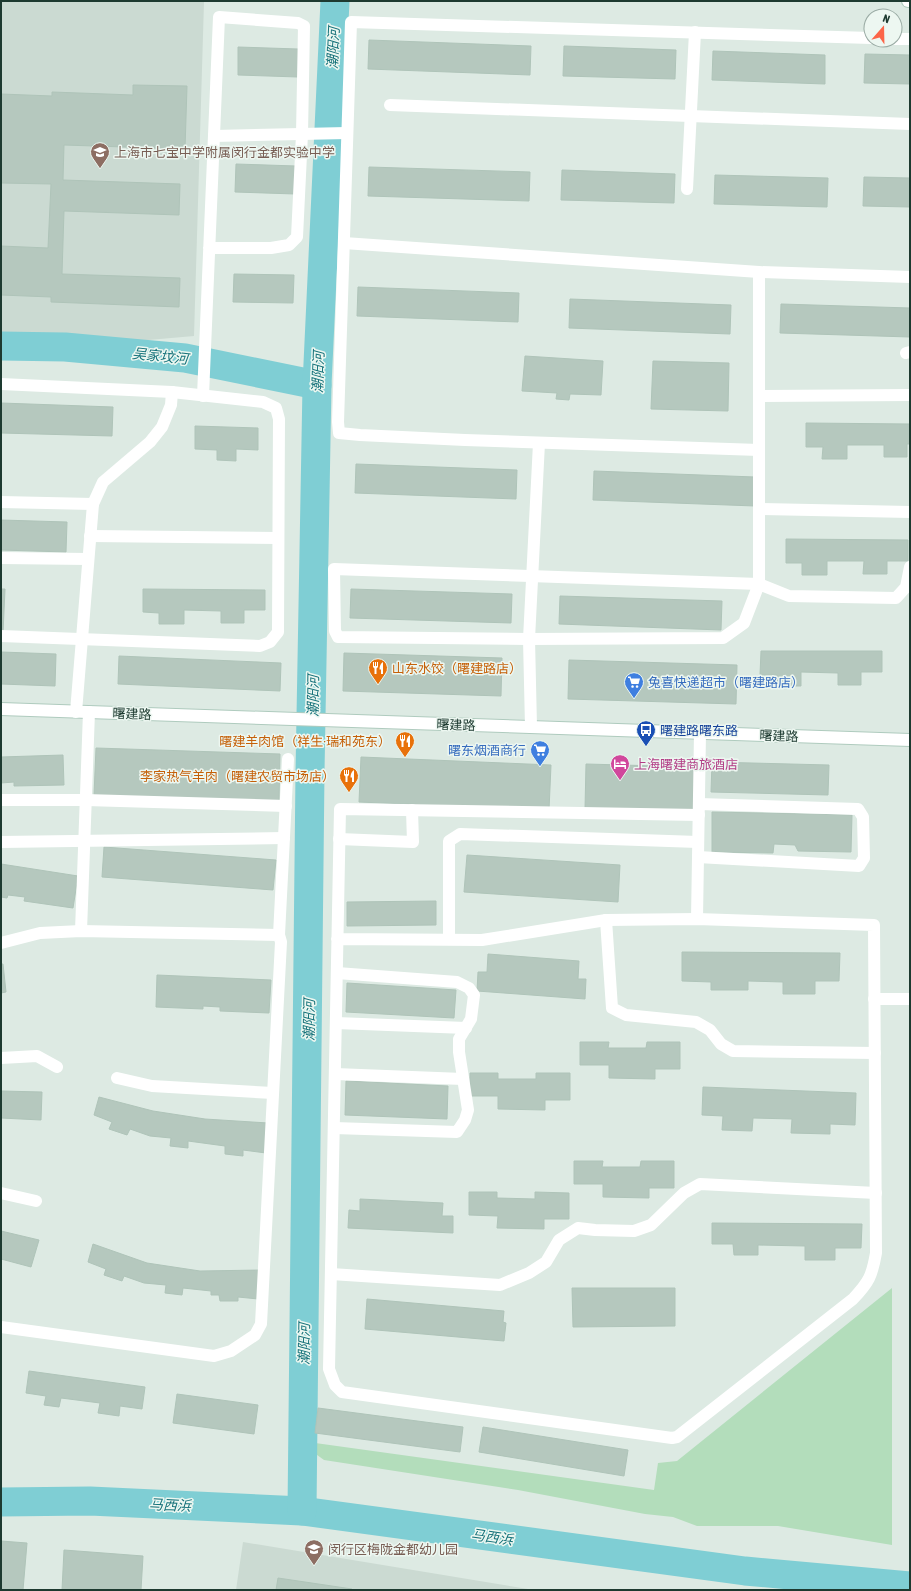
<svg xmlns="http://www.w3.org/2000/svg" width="911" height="1591" font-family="'Asap Condensed','Noto Sans SC',sans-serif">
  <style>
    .built { fill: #cbdad2 }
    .green { fill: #b3ddbb }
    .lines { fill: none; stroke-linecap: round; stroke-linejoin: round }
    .river { stroke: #7fced4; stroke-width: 29 }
    .building { fill: #b5c8be; stroke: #afc4b9 }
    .secondary-casing { stroke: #afcbbe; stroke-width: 14 }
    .street { stroke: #fff; stroke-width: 12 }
    .secondary { stroke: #fff; stroke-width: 12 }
    .labels { text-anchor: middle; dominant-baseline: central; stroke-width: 3; stroke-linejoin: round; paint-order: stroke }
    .education-label { font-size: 13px; fill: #785e54; stroke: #edf7f1; text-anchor: start }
    .food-label { font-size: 13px; fill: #c56008; stroke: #edf7f1; text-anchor: end }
    .shop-label { font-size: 13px; fill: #366cbe; stroke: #edf7f1; text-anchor: start }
    .street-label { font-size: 13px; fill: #1d3a30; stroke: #edf7f1 }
    .transit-label { font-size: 13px; fill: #164399; stroke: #edf7f1; text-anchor: start }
    .hotel-label { font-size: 13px; fill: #b23c85; stroke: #edf7f1; text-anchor: start }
    .water-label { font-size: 14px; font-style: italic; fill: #147179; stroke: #edf7f1 }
  </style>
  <rect width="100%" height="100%" fill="#ddeae3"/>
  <g class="built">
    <path d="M1,1L204,2L194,336L137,341L1,335Z"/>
    <path d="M243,1542L534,1590H236Z"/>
  </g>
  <path class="green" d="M892,1288V1545L778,1526H697L673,1517L645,1514L518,1490L324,1460L313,1452L308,1442L654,1490L658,1463L677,1461Z"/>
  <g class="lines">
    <g class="river">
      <path d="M1,346L65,347L185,358L317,385"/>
      <path d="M1,1502L90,1501L302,1511L745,1571L910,1586"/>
      <path d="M302,1511L310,772L317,385L335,1"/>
    </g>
  </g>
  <g class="building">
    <path d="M369,40L531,46L530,75L368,69Z"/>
    <path d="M564,46L676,50L675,79L563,76Z"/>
    <path d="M238,47L298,49V77L238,75Z"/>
    <path d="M713,51L825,55V84L712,80Z"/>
    <path d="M865,54L910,55V84L864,83Z"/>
    <path d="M133,85L187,86L185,149L64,145L63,180L180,184L179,215L64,211L62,274L180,278L179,307L51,302V297L1,295V246L48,248L51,184L1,183V94L52,96V92L133,95Z"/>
    <path d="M236,164L296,166L295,194L235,192Z"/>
    <path d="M369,167L530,172L529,201L368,196Z"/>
    <path d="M562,170L675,174L674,203L561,200Z"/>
    <path d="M715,175L828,178L827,207L714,204Z"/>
    <path d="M864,177L910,178V207L863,206Z"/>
    <path d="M234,274L294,275L293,303L233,302Z"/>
    <path d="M358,287L519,293L518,322L357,316Z"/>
    <path d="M570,299L731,305L730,334L569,328Z"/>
    <path d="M781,304L910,308V337L780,333Z"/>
    <path d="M525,356L603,361L601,395L570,394L569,400L556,399L557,393L522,391Z"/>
    <path d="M653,361L729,363L728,411L651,409Z"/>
    <path d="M1,403L113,407L112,436L1,433Z"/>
    <path d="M806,423L910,424V444H907V457H884V445H847V459H822L823,447H806Z"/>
    <path d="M195,426L258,428V450L236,449V461L217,460V450L195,449Z"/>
    <path d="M356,464L517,470L516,499L355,493Z"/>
    <path d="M594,471L755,477V506L593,500Z"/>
    <path d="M1,520L67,522L66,552L1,550Z"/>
    <path d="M786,539L908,540V561H887V574H863L864,561H827V575H802V563H786Z"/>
    <path d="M1,589H5L3,633H1Z"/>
    <path d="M143,589L265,590V610H244V623H221V611L184,610V624H159V613L143,612Z"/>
    <path d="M351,589L512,594L511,623L350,618Z"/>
    <path d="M560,596L722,601L721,630L559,624Z"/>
    <path d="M761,651H882V672H861V685H838V673L801,672V686H777V675H760Z"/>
    <path d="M1,652L56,654L55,686L1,684Z"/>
    <path d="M344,653L502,658L501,696L343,691Z"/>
    <path d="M119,656L281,663L280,691L118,684Z"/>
    <path d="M569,660L737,665L736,704L568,699Z"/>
    <path d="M96,748L280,754L279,801L94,795Z"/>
    <path d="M63,755L64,785L14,786V782L1,783V757Z"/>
    <path d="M361,757L551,765L549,810L359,802Z"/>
    <path d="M712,762L829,765L828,795L711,792Z"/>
    <path d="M586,764L694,767L693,812L585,809Z"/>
    <path d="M712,812L852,815L851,852L798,851L795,845L774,844L773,853L712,852Z"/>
    <path d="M104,847L276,860L273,890L102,877Z"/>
    <path d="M467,855L620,865L618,902L464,892Z"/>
    <path d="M1,864L78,876L73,908L24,901L25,897L8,895L7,898L1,897Z"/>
    <path d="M436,901V925L347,926V902Z"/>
    <path d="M682,952L840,953L839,981H815V994H783V982L748,981V990H711V982L682,981Z"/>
    <path d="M488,954L579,961L578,979H586L585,999L477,991L478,972H487Z"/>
    <path d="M1,964H3L6,992L1,993Z"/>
    <path d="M157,975L271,980L269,1013L220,1011V1007L203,1006V1009L156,1007Z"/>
    <path d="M347,983L456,990L454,1018L346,1012Z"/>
    <path d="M580,1042H609L608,1048H646L647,1042H680V1069H655V1079L609,1078V1065H580Z"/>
    <path d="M470,1073H498V1079H536V1073H570V1100H545V1110L498,1109V1096H470Z"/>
    <path d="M346,1081L448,1086L447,1119L345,1115Z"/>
    <path d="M703,1087L856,1093L855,1125L830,1124V1134L791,1133L792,1119L753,1118L752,1131L722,1130L723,1116L702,1115Z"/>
    <path d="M1,1091L42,1092L41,1120L1,1118Z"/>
    <path d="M99,1097L153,1111L205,1119L268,1123L266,1153L243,1150V1156L225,1154V1146L188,1141V1148L170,1146L171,1138L150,1136L130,1129L127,1135L109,1129L112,1122L94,1115Z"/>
    <path d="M574,1161H603L602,1167H640L641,1161H674V1188H649V1198L603,1197V1184H574Z"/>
    <path d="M469,1192H497V1198L535,1199V1192L569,1193V1219H544V1229L497,1228L498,1216L469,1215Z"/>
    <path d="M360,1199L443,1203L442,1216H453V1233L348,1228L349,1210L360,1211Z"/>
    <path d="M712,1223L862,1224L861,1248H835V1260H805V1246L758,1245V1255H734L733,1244H712Z"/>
    <path d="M1,1231L39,1240L31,1267L1,1259Z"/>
    <path d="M93,1244L147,1263L200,1271L262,1270L258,1299L238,1297V1301H220L219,1295H211V1291L183,1288L182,1295L165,1293L166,1285L144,1283L124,1276L122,1281L104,1275L106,1269L88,1262Z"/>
    <path d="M572,1288H675V1326L573,1327Z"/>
    <path d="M367,1299L504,1311L503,1322L506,1323L504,1341L365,1329Z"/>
    <path d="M29,1371L145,1387L142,1409L120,1406L119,1416L98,1413L100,1403L61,1398L59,1407L44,1405L46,1396L26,1393Z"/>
    <path d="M177,1394L258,1405L254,1434L173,1423Z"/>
    <path d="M318,1408L463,1427L460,1452L315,1433Z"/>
    <path d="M483,1427L628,1450L624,1476L479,1452Z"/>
    <path d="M1,1541L27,1543L23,1590H1Z"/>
    <path d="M64,1550L143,1556L141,1590H62Z"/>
    <path d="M278,1578L352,1589L351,1590H276Z"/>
  </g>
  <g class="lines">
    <g class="secondary-casing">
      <g id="secondary">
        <path d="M908,1H910"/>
        <path d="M1,709L910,740"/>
      </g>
    </g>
    <g class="street">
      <path d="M895,39H910"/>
      <path d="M390,105L910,124"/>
      <path d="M214,136L347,133"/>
      <path d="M687,189L695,32"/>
      <path d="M344,243L759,272L910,277"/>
      <path d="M759,272V584L744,623L723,638L529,639L338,637L335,631L334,569L759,584L789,596L896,598L906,587L910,567"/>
      <path d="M906,353L910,352"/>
      <path d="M1,384L172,392L263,402L276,408L279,419L278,632L270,642L260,646L1,636"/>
      <path d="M203,396L219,17L298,23L304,26L302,134L297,237L289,245L271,248H209"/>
      <path d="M759,396L910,395"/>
      <path d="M759,450L465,440L360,435L339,433L338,422L351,22L871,38"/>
      <path d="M1,502L93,504"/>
      <path d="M759,509L910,512"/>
      <path d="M90,536L278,538"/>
      <path d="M1,558L88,559"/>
      <path d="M76,712L93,504L103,482L150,442L162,427L171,405L172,392"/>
      <path d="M531,727L529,639L539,443"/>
      <path d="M1,800H86L286,806"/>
      <path d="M339,839L413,842L412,810"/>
      <path d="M1,842L284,838"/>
      <path d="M698,857L859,866L864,858L863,817L858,809L699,804"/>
      <path d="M697,919L700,733"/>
      <path d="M606,920L612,1008L626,1015L696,1022L710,1030L721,1044L733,1051L875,1053"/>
      <path d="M81,931L89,712"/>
      <path d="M279,935L288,759"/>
      <path d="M337,939L482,940L606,920L697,919L874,925L876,1253C872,1276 869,1282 853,1299L677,1437L672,1438L342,1392L335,1385L329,1369L340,809L699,815"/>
      <path d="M449,939V841L460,834L698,842"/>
      <path d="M1,943L40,933L81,931L279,935L281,942L261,1324L255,1335L231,1351L214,1356L1,1327"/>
      <path d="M874,999H910"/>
      <path d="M336,1023L466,1028"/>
      <path d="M1,1058L37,1056L57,1067"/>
      <path d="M335,1074L463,1079"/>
      <path d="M117,1078L152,1086L273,1093"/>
      <path d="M334,1128L457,1132L465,1120L468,1110L459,1052V1039L471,1019L474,995L469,988L457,982L337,973"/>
      <path d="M1,1193L36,1201"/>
      <path d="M331,1274L500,1285L529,1273L546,1262L559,1240L578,1228L595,1230L634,1231L651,1225L684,1193L700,1184L876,1193"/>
    </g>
    <use href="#secondary" class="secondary"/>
  </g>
  <defs>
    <g id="school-pin" transform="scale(1)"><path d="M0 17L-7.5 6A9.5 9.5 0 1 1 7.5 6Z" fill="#8d6e63" stroke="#edf7f1"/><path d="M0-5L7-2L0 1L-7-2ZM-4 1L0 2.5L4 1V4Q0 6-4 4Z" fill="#fff"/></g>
    <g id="restaurant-pin" transform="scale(1)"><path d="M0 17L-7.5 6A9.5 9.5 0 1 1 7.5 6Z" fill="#e8710a" stroke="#edf7f1"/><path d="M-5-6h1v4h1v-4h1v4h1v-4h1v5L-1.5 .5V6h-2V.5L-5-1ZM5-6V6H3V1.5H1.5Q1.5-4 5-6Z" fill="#fff"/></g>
    <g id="supermarket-pin" transform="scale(1)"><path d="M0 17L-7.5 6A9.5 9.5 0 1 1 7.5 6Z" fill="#3f7fe0" stroke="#edf7f1"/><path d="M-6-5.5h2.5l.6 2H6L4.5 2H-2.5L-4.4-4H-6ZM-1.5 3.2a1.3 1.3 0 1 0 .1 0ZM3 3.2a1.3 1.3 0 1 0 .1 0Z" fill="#fff"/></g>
    <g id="bus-pin" transform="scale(1)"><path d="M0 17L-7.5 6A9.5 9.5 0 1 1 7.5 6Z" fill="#1a4fb4" stroke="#edf7f1"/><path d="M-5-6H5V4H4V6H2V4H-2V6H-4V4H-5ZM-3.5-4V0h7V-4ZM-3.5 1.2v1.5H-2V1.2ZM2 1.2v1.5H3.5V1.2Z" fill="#fff"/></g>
    <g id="hotel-pin" transform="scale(1)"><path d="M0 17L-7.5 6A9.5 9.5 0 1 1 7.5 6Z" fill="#d1479c" stroke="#edf7f1"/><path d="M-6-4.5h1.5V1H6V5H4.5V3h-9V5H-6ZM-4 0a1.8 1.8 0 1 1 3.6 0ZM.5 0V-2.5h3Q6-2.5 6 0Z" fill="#fff"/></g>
  </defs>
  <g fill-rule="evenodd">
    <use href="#school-pin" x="100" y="152"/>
    <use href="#restaurant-pin" x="378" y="668"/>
    <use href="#supermarket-pin" x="634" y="682"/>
    <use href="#bus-pin" x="646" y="730"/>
    <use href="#restaurant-pin" x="405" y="741"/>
    <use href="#supermarket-pin" x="540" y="750"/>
    <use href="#hotel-pin" x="620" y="764"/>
    <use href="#restaurant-pin" x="349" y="776"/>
    <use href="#school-pin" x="314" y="1549"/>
  </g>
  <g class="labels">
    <g class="education-label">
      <text x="114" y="152">上海市七宝中学附属闵行金都实验中学</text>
      <text x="328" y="1549">闵行区梅陇金都幼儿园</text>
    </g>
    <g class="food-label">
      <text x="392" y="668" text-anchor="start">山东水饺（曙建路店）</text>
      <text x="391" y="741">曙建羊肉馆（祥生·瑞和苑东）</text>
      <text x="335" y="776">李家热气羊肉（曙建农贸市场店）</text>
    </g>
    <g class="shop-label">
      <text x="648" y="682">兔喜快递超市（曙建路店）</text>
      <text x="526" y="750" text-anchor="end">曙东烟酒商行</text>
    </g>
    <g class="street-label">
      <text transform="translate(132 714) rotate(2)">曙建路</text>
      <text transform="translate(456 725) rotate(2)">曙建路</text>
      <text transform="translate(779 736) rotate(2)">曙建路</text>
    </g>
    <g class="transit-label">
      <text x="660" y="730">曙建路曙东路</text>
    </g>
    <g class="hotel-label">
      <text x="634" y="764">上海曙建商旅酒店</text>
    </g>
    <g class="water-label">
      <text transform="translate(333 48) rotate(-87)">潮阳河</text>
      <text transform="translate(160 356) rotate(6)">吴家坟河</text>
      <text transform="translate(318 372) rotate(-88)">潮阳河</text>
      <text transform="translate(313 696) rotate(-89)">潮阳河</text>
      <text transform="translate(309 1020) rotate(-89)">潮阳河</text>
      <text transform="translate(304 1344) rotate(-89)">潮阳河</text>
      <text transform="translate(170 1505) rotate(3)">马西浜</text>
      <text transform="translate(492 1537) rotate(8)">马西浜</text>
    </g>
  </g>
  <rect width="911" height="1591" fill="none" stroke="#1d3a30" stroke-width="4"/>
  <g transform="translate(883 28) rotate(20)"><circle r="19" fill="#edf7f1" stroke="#9aaba4"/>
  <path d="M0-3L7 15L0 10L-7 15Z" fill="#fc6548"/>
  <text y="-6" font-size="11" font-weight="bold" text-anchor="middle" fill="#1d3a30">N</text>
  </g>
</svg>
